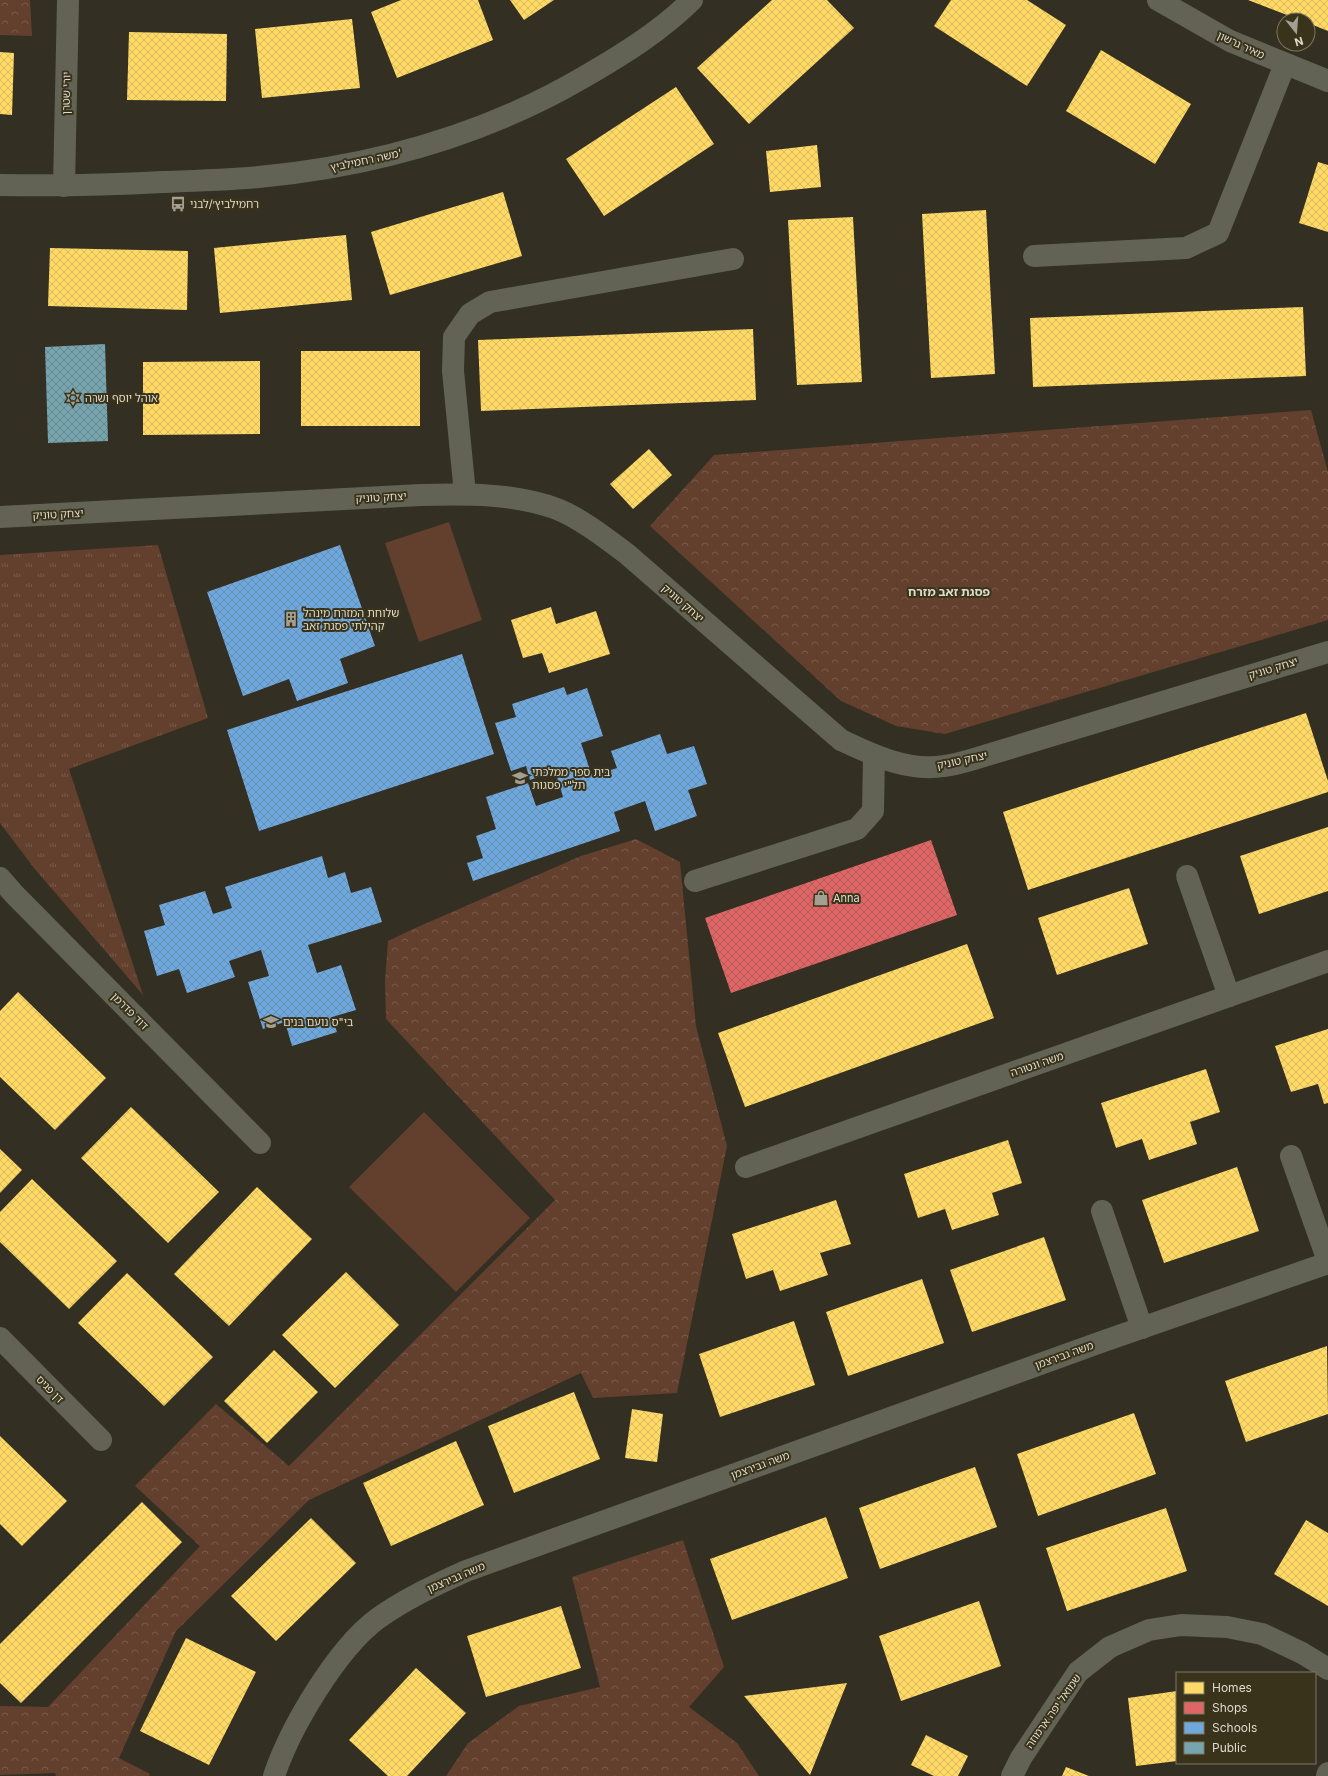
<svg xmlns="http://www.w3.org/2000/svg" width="1328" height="1776" font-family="Inter,'Noto Sans Hebrew',sans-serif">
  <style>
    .grass { fill: url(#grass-tufts) }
    .park { fill: url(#park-crowns) }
    .pitch { fill: #633f2d }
    .homes { fill: url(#homes-cross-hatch) }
    .shops { fill: url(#shops-cross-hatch) }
    .schools { fill: url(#schools-cross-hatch) }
    .public { fill: url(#public-cross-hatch) }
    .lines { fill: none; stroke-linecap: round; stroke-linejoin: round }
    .minor { stroke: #626354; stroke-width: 22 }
    .labels { text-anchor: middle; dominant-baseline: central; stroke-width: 4; stroke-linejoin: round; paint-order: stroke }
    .street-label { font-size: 11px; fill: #dfdbcd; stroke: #3a331b }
    .poi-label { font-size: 11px; fill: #dfdbcd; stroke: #3a331b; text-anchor: start }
    .neighbourhood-label { font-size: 12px; font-weight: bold; fill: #dfdbcd; stroke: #3a331b }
  </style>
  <defs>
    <pattern id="grass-tufts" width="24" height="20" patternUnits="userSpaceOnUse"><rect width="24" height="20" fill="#633f2d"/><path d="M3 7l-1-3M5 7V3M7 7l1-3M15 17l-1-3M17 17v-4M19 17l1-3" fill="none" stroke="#795a4a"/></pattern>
    <pattern id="park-crowns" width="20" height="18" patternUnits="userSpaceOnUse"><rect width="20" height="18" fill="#633f2d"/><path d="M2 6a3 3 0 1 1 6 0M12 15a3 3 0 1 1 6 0" fill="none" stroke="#795a4a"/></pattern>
    <pattern id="homes-cross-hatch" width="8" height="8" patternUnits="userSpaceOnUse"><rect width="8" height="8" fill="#ffd966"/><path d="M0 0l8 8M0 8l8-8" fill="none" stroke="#d9bb5e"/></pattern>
    <pattern id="shops-cross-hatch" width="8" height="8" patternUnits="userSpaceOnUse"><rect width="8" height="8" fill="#e06666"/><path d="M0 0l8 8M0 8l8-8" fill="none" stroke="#b15b5a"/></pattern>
    <pattern id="schools-cross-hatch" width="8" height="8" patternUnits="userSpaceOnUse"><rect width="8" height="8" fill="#6fa8dc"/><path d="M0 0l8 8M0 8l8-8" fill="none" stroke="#648eb4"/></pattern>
    <pattern id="public-cross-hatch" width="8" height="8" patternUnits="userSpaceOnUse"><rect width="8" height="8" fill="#76a5af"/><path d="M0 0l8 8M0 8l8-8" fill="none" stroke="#67878d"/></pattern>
  </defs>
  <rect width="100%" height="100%" fill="#332f22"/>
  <path class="grass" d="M158,545L208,718L69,769L143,995L34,868L0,823V555Z"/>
  <g class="park">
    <path d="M0,0H30L32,36L0,35Z"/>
    <path d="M1311,410L1328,472V620L945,734L896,726L841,701L650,526L714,455Z"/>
    <path d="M636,839L680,862L696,1026L727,1146L677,1393L593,1398L581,1373L309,1500L176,1631L119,1758L150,1774L149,1776H56L55,1773L0,1775V1706L48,1707L200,1546L135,1486L216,1404L289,1466L555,1200L386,1019L385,981L388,941L413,929L581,856Z"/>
    <path d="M683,1540L724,1667L689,1707L737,1743L759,1776H446L468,1743L519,1706L600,1687L572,1577Z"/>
  </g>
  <g class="pitch">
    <path d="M449,522L482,620L419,642L385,543Z"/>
    <path d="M424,1112L530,1218L456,1292L349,1187Z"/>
  </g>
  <g class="homes">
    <path d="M401,0H478L493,40L397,78L371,12Z"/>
    <path d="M510,0H554L524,20Z"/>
    <path d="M772,0H827L854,28L749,124L697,68Z"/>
    <path d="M951,0H1027L1066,25L1027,86L934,26Z"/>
    <path d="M1248,0H1328V31L1308,23V20H1300Z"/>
    <path d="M352,19L360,88L262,98L255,29Z"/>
    <path d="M129,32L227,34L226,101L127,100Z"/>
    <path d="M1101,50L1191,104L1155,164L1066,111Z"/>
    <path d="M0,52L14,53L12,115L0,114Z"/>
    <path d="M676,87L714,144L604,216L566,159Z"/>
    <path d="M817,145L821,187L770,192L766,151Z"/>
    <path d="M1318,162L1328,165V232L1299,223Z"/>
    <path d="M503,192L522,256L390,295L371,232Z"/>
    <path d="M986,210L995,374L931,378L922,214Z"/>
    <path d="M853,217L862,382L797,385L788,220Z"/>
    <path d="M346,235L352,300L220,313L214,248Z"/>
    <path d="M50,248L188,251L187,310L48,306Z"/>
    <path d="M1303,307L1306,376L1033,387L1030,318Z"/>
    <path d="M753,329L756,400L481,411L478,340Z"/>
    <rect x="301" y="351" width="119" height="75"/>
    <path d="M260,361V434L143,435V362Z"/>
    <path d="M649,449L672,475L633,509L610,484Z"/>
    <path d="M551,607L556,624L596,611L610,654L549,673L542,653L523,658L511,620Z"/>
    <path d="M1306,713L1328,781V792L1028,890L1003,812Z"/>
    <path d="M1328,827V891L1259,914L1240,856Z"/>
    <path d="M1129,888L1148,944L1057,975L1038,918Z"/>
    <path d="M967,944L994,1018L745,1107L718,1033Z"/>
    <path d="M18,992L106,1078L55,1130L0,1077V1011Z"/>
    <path d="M1328,1029V1103L1324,1104L1318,1084L1291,1092L1275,1046Z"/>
    <path d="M1206,1069L1220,1112L1190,1122L1197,1144L1149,1160L1142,1139L1116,1148L1101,1103Z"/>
    <path d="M131,1107L219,1192L168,1243L81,1158Z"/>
    <path d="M1008,1140L1022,1183L992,1193L999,1215L952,1230L945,1209L918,1218L904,1174Z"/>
    <path d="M0,1149L22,1170L0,1193Z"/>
    <path d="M1237,1167L1259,1231L1164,1263L1142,1200Z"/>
    <path d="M32,1179L117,1261L69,1309L0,1242V1212Z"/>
    <path d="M257,1187L312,1239L229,1326L174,1274Z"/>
    <path d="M836,1200L851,1244L820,1253L828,1275L780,1291L773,1270L746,1279L732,1234Z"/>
    <path d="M1044,1237L1066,1300L972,1332L950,1270Z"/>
    <path d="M346,1272L399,1325L335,1388L282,1335Z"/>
    <path d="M127,1273L213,1357L164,1406L78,1323Z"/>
    <path d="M922,1279L944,1343L848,1376L826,1312Z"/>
    <path d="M794,1321L815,1385L720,1417L699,1354Z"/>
    <path d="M1327,1346L1328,1414L1246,1442L1225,1381Z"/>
    <path d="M274,1350L318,1392L267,1443L224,1401Z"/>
    <path d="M574,1392L600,1459L514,1493L488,1426Z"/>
    <path d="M632,1409L663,1414L657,1462L625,1458Z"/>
    <path d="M1134,1413L1156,1474L1038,1516L1017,1454Z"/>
    <path d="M0,1436L67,1501L22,1546L0,1524Z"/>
    <path d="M456,1441L484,1505L391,1546L363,1483Z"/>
    <path d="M975,1467L997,1527L880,1569L859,1508Z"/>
    <path d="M142,1502L182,1542L21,1703L0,1683V1644Z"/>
    <path d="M1166,1508L1187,1571L1067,1611L1046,1548Z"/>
    <path d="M826,1517L848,1578L732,1620L710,1559Z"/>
    <path d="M311,1518L356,1563L276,1641L231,1596Z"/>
    <path d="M1306,1520L1328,1533V1606L1274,1574Z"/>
    <path d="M979,1601L1001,1666L901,1701L879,1636Z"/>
    <path d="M561,1606L581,1668L486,1697L467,1636Z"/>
    <path d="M186,1638L256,1672L209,1765L140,1731Z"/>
    <path d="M416,1668L466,1713L407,1776H388L349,1740Z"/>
    <path d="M847,1683L810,1775L744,1696Z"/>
    <path d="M1177,1691V1761L1136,1766L1128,1698Z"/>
    <path d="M926,1735L968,1756L958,1776H934L911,1765Z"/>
    <path d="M1066,1767L1089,1776H1062Z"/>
  </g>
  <path class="shops" d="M931,840L957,915L731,993L705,918Z"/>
  <g class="schools">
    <path d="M340,545L375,646L340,659L348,683L297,701L289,679L243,696L207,592Z"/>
    <path d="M462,654L494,754L259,831L227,730Z"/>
    <path d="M564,687L567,695L587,688L603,736L581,743L592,776L617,768L611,751L660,734L667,754L694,746L707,784L688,790L697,816L655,831L645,801L614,812L620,831L473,881L467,863L483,858L476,836L496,829L486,797L528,783L536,806L563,797L555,771L530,780L526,766L511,771L495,723L516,717L512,704Z"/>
    <path d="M322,856L328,878L345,872L351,893L371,887L382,922L308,945L317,973L341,965L356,1010L332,1017L337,1032L292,1046L285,1022L263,1029L248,982L269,976L261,950L229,961L235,977L187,993L179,969L157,976L144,931L165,925L159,905L205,891L213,914L232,908L225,887Z"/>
  </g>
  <path class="public" d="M105,344L108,441L48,443L45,347Z"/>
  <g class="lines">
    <g class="minor">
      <path d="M1158,0L1230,41L1328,81"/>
      <path d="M0,185C54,186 108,185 163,182C194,181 227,180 259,177C375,166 483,136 584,77C622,55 661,31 692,0"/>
      <path d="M64,186L68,0"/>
      <path d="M1034,256L1186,248L1218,233L1285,64"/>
      <path d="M465,494L453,371L454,337L470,314L490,302L733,259"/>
      <path d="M0,517L421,495C467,494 513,493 557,509C580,518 607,539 627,554L841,740C873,755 907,772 944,766C954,765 964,762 974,759L1328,652"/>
      <path d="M1187,876L1229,996"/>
      <path d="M0,878L14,894L260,1143"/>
      <path d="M695,881L857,829L873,811L874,756"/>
      <path d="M1291,1156L1328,1261"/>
      <path d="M746,1167L1328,961"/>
      <path d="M1102,1211L1142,1328"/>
      <path d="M0,1338L101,1440"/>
      <path d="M274,1776C290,1728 336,1650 377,1619C405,1599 435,1585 466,1571L1104,1341L1328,1263"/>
      <path d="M1012,1776L1021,1758L1078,1672L1110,1647L1149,1630L1181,1625L1227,1627L1262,1634L1302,1653L1328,1669"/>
      <path d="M1327,1776L1328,1773"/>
    </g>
  </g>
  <defs>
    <g id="bus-bare" transform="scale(1.2)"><path d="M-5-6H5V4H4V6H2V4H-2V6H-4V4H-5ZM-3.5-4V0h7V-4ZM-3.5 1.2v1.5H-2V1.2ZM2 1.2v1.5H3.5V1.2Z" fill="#a39f91" stroke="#3a331b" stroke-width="2.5" paint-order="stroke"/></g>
    <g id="synagogue-bare" transform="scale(1.2)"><path d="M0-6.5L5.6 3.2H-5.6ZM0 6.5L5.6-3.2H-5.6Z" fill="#a39f91" stroke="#3a331b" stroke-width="2.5" paint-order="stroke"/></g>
    <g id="building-bare" transform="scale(1.2)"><path d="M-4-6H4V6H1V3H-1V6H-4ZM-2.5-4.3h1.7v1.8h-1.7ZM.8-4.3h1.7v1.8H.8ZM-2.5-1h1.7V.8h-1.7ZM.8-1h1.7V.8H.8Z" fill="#a39f91" stroke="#3a331b" stroke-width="2.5" paint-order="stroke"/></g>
    <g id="school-bare" transform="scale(1.2)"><path d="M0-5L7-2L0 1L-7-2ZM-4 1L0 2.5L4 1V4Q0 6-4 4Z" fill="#a39f91" stroke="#3a331b" stroke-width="2.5" paint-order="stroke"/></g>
    <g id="shop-bare" transform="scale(1.2)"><path d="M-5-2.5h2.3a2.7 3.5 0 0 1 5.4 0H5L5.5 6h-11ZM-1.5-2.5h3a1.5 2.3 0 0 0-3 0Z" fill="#a39f91" stroke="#3a331b" stroke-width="2.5" paint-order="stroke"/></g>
  </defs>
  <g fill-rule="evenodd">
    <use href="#bus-bare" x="178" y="204"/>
    <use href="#synagogue-bare" x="73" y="398"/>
    <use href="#building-bare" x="291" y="619"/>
    <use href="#school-bare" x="520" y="778"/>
    <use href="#shop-bare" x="821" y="898"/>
    <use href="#school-bare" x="271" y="1022"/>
  </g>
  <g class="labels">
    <g class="street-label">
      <text transform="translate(1241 45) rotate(25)">מאיר גרשון</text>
      <text transform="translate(66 93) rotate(-89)">יורי שטרן</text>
      <text transform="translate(366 160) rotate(-12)">משה רחמילביץ'</text>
      <text transform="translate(381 497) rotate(-3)">יצחק טוניק</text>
      <text transform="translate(58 514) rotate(-3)">יצחק טוניק</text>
      <text transform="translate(683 603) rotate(41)">יצחק טוניק</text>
      <text transform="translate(1273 668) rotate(-17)">יצחק טוניק</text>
      <text transform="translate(962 760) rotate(-12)">יצחק טוניק</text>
      <text transform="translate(130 1011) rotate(45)">דוד פדרמן</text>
      <text transform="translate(1037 1064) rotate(-19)">משה ונטורה</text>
      <text transform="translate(1064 1355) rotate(-20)">משה גבירצמן</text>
      <text transform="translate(50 1389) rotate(45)">דן פגיס</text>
      <text transform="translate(760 1465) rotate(-20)">משה גבירצמן</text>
      <text transform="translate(456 1577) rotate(-23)">משה גבירצמן</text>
      <text transform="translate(1053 1711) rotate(-55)">שמואל יפה ארמוזה</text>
    </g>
    <g class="poi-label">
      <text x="190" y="204">רחמילביץ׳/לבני</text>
      <text x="85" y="398">אוהל יוסף ושרה</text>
      <text x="303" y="613">שלוחת המזרח מינהל<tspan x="303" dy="13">קהילתי פסגת זאב</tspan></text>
      <text x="532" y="772">בית ספר ממלכתי<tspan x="532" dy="13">תל"י פסגות</tspan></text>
      <text x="833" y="898">Anna</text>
      <text x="283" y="1022">בי"ס נועם בנים</text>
    </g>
    <g class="neighbourhood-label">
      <text x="949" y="591">פסגת זאב מזרח</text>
    </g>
  </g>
  <rect x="1176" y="1672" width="140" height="92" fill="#3a331b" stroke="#7c7662"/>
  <rect x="1184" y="1682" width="20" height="12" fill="#ffd966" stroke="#7c7662"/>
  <text x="1212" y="1692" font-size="12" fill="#dfdbcd">Homes</text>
  <rect x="1184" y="1702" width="20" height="12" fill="#e06666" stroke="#7c7662"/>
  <text x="1212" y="1712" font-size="12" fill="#dfdbcd">Shops</text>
  <rect x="1184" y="1722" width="20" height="12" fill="#6fa8dc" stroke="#7c7662"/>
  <text x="1212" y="1732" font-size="12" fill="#dfdbcd">Schools</text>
  <rect x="1184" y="1742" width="20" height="12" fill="#76a5af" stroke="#7c7662"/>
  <text x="1212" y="1752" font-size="12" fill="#dfdbcd">Public</text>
  <g transform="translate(1296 32) rotate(163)"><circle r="19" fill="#3a331b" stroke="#7c7662"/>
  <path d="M0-3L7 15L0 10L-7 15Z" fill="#a39f91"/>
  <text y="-6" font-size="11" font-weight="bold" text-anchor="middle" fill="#dfdbcd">N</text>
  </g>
</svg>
